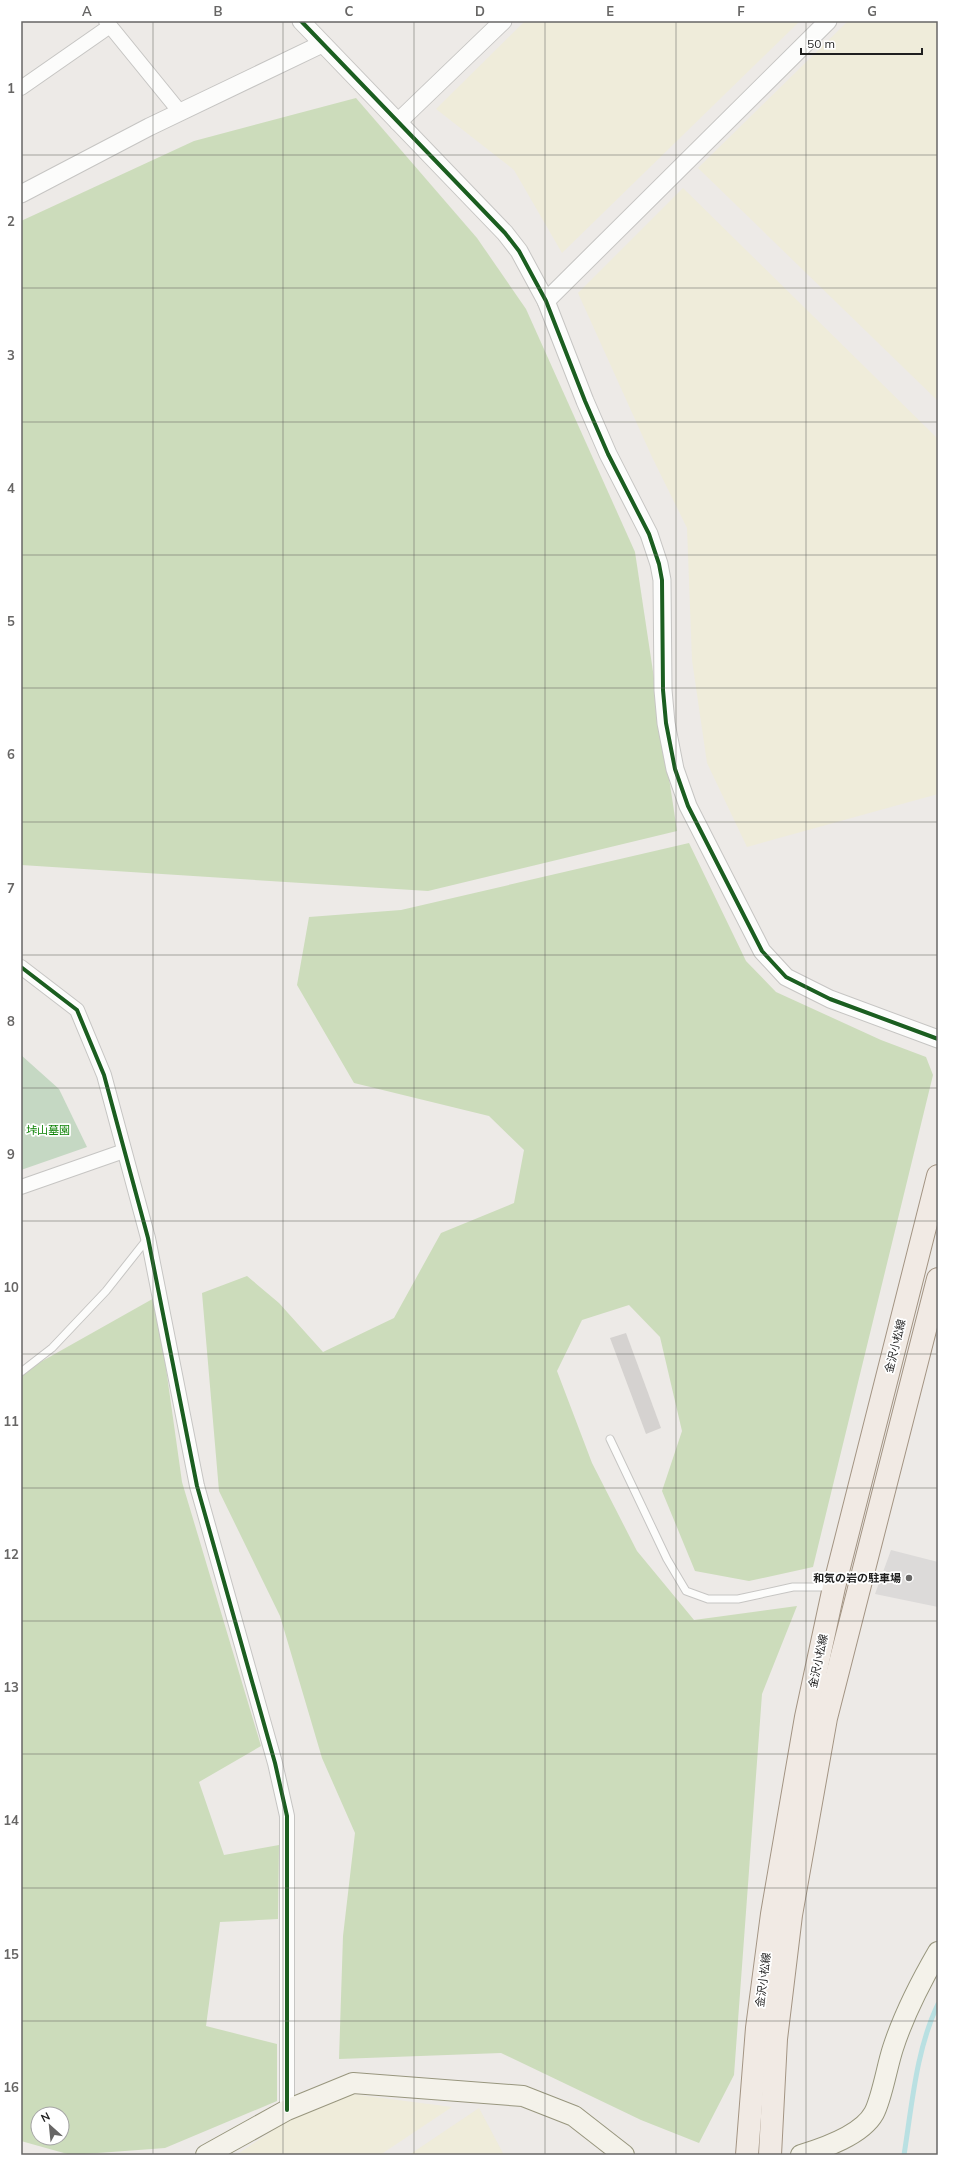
<svg xmlns="http://www.w3.org/2000/svg" width="959" height="2176" font-family="Mulish,'Noto Sans JP',sans-serif">
  <style>
    .residential { fill: #dcdad9 }
    .farmland { fill: #efecda }
    .forest { fill: #ccdcbb; fill-rule: evenodd }
    .cemetery { fill: #c5d8c3 }
    .lines { fill: none; stroke-linecap: round; stroke-linejoin: round }
    .stream { stroke: #b9e0e2; stroke-width: 5 }
    .building { fill: #d5d2d0 }
    .service-casing { stroke: #c6c5c3; stroke-width: 9 }
    .minor-casing { stroke: #c6c5c3; stroke-width: 16 }
    .tertiary-casing { stroke: #c6c5c3; stroke-width: 19 }
    .secondary-casing { stroke: #98967e; stroke-width: 22 }
    .primary-casing { stroke: #a39483; stroke-width: 24 }
    .service { stroke: #fcfcfb; stroke-width: 7 }
    .minor { stroke: #fcfcfb; stroke-width: 14 }
    .tertiary { stroke: #fcfcfb; stroke-width: 17 }
    .secondary { stroke: #f4f2ea; stroke-width: 20 }
    .primary { stroke: #f1eae4; stroke-width: 22 }
    .cycleway-casing { stroke: #fff; stroke-width: 6 }
    .cycleway { stroke: #1b5e20; stroke-width: 4 }
    .grid { fill: none; stroke: #676665; stroke-width: 1; stroke-opacity: 0.55 }
    .poi-dot { fill: #676665; stroke: #fff; stroke-width: 1.5 }
    .labels { text-anchor: middle; dominant-baseline: central; stroke-width: 3.5; stroke-linejoin: round; paint-order: stroke }
    .park-label { font-size: 11px; fill: #0e8306; stroke: #fff }
    .street-label { font-size: 11px; fill: #1f1f1f; stroke: #fff }
    .poi-label { font-size: 11px; font-weight: bold; fill: #1f1f1f; stroke: #fff; text-anchor: end }
    .neatline { fill: none; stroke: #676665; stroke-width: 1.5 }
    .grid-label { font-size: 13px; text-anchor: middle; font-weight: bold; fill: #676665 }
  </style>
  <rect width="100%" height="100%" fill="#edeae7"/>
  <path class="residential" d="M891,1550L938,1562V1607L875,1594Z"/>
  <g class="farmland">
    <path d="M525,21H800L562,253L514,170L436,109Z"/>
    <path d="M848,21H938V401L698,168Z"/>
    <path d="M683,188L938,439V794L747,847L707,763L692,660L687,528L652,457L578,293Z"/>
    <path d="M351,2094L452,2107L380,2155H236L295,2116Z"/>
    <path d="M479,2108L504,2155H409Z"/>
  </g>
  <g class="forest">
    <path d="M356,98L477,238L526,309L635,552L677,831L428,891L21,865V221L194,141Z"/>
    <path d="M689,843L746,961L776,992L881,1040L926,1057L933,1075L813,1567L749,1581L695,1571L662,1491L682,1431L660,1337L629,1305L582,1320L557,1371L592,1463L637,1551L694,1620L797,1606L762,1694L734,2075L699,2143L641,2120L501,2053L339,2059L343,1936L355,1833L322,1758L280,1616L219,1491L202,1293L247,1276L279,1303L323,1352L394,1318L441,1233L514,1203L524,1150L489,1116L354,1083L297,985L309,917L401,910Z"/>
    <path d="M156,1297L182,1482L261,1746L199,1782L224,1855L279,1845L278,1919L220,1922L206,2026L277,2044V2101L165,2148L71,2155L21,2141V1373ZM38,2114H62V2138H38Z"/>
  </g>
  <path class="cemetery" d="M21,1055L59,1089L87,1147L21,1170Z"/>
  <g class="lines">
    <path class="stream" d="M904,2155C912,2105 916,2050 938,2004"/>
  </g>
  <path class="building" d="M626,1333L661,1428L646,1434L610,1338Z"/>
  <g class="lines">
    <g class="service-casing">
      <g id="service">
        <path d="M21,1372L52,1348L106,1291L148,1238"/>
        <path d="M610,1439L667,1559L686,1591L708,1599H738L793,1587H831"/>
      </g>
    </g>
    <g class="minor-casing">
      <g id="minor">
        <path d="M106,21L180,112"/>
        <path d="M21,88L110,26"/>
        <path d="M21,967L77,1010L104,1075L148,1238L197,1486L275,1763L287,1816V2110"/>
        <path d="M21,1187L124,1151"/>
      </g>
    </g>
    <g class="tertiary-casing">
      <g id="tertiary">
        <path d="M301,21L505,233L519,251L546,301L585,401L608,454L649,534L659,564L662,580L663,690L666,723L675,769L688,806L762,951L786,977L830,999L938,1039"/>
        <path d="M398,122L503,21"/>
        <path d="M21,194L149,127L322,44"/>
        <path d="M546,301L828,21"/>
      </g>
    </g>
    <g class="secondary-casing">
      <g id="secondary">
        <path d="M206,2155L287,2110L353,2083L523,2096L574,2116L624,2155"/>
        <path d="M801,2155C824,2148 862,2135 874,2113C882,2098 887,2066 893,2048C904,2014 920,1983 938,1952"/>
      </g>
    </g>
    <g class="primary-casing">
      <g id="primary">
        <path d="M747,2155L757,2028L772,1914L806,1717L834,1587L938,1176"/>
        <path d="M770,2155L776,2039L791,1915L826,1718L938,1279"/>
      </g>
    </g>
    <use href="#service" class="service"/>
    <use href="#minor" class="minor"/>
    <use href="#tertiary" class="tertiary"/>
    <use href="#secondary" class="secondary"/>
    <use href="#primary" class="primary"/>
    <g class="cycleway-casing">
      <g id="cycleway">
        <path d="M301,21L505,233L519,251L546,301L585,401L608,454L649,534L659,564L662,580L663,690L666,723L675,769L688,806L762,951L786,977L830,999L938,1039"/>
        <path d="M21,967L77,1010L104,1075L148,1238L197,1486L275,1763L287,1816V2110"/>
      </g>
    </g>
    <use href="#cycleway" class="cycleway"/>
  </g>
  <path class="grid" d="M153,21V2155M283,21V2155M414,21V2155M545,21V2155M676,21V2155M806,21V2155M21,155H938M21,288H938M21,422H938M21,555H938M21,688H938M21,822H938M21,955H938M21,1088H938M21,1221H938M21,1354H938M21,1488H938M21,1621H938M21,1754H938M21,1888H938M21,2021H938"/>
  <circle class="poi-dot" cx="909" cy="1578" r="4"/>
  <g class="labels">
    <g class="park-label">
      <text x="48" y="1130">垰山墓園</text>
    </g>
    <g class="street-label">
      <text transform="translate(895 1346) rotate(-76)">金沢小松線</text>
      <text transform="translate(818 1661) rotate(-78)">金沢小松線</text>
      <text transform="translate(763 1980) rotate(-83)">金沢小松線</text>
    </g>
    <g class="poi-label">
      <text x="901" y="1578">和気の岩の駐車場</text>
    </g>
  </g>
  <rect width="959" height="2176" fill="none" stroke="#ffffff" stroke-width="44"/>
  <g transform="translate(50 2126) rotate(333)"><circle r="19" fill="#ffffff" stroke="#a5a5a5"/>
  <path d="M0-3L7 15L0 10L-7 15Z" fill="#676665"/>
  <text y="-6" font-size="11" font-weight="bold" text-anchor="middle" fill="#1f1f1f">N</text>
  </g>
  <path d="M801 48v6h121v-6" fill="none" stroke="#1f1f1f" stroke-width="2"/>
  <text x="807" y="48" font-size="12" fill="#1f1f1f" stroke="#ffffff" stroke-width="3" paint-order="stroke">50 m</text>
  <rect x="22" y="22" width="915" height="2132" class="neatline"/>
  <g class="grid-label">
    <text x="87" y="16">A</text>
    <text x="218" y="16">B</text>
    <text x="349" y="16">C</text>
    <text x="480" y="16">D</text>
    <text x="610" y="16">E</text>
    <text x="741" y="16">F</text>
    <text x="872" y="16">G</text>
    <text x="11" y="93">1</text>
    <text x="11" y="226">2</text>
    <text x="11" y="360">3</text>
    <text x="11" y="493">4</text>
    <text x="11" y="626">5</text>
    <text x="11" y="759">6</text>
    <text x="11" y="893">7</text>
    <text x="11" y="1026">8</text>
    <text x="11" y="1159">9</text>
    <text x="11" y="1292">10</text>
    <text x="11" y="1426">11</text>
    <text x="11" y="1559">12</text>
    <text x="11" y="1692">13</text>
    <text x="11" y="1825">14</text>
    <text x="11" y="1959">15</text>
    <text x="11" y="2092">16</text>
  </g>
</svg>
